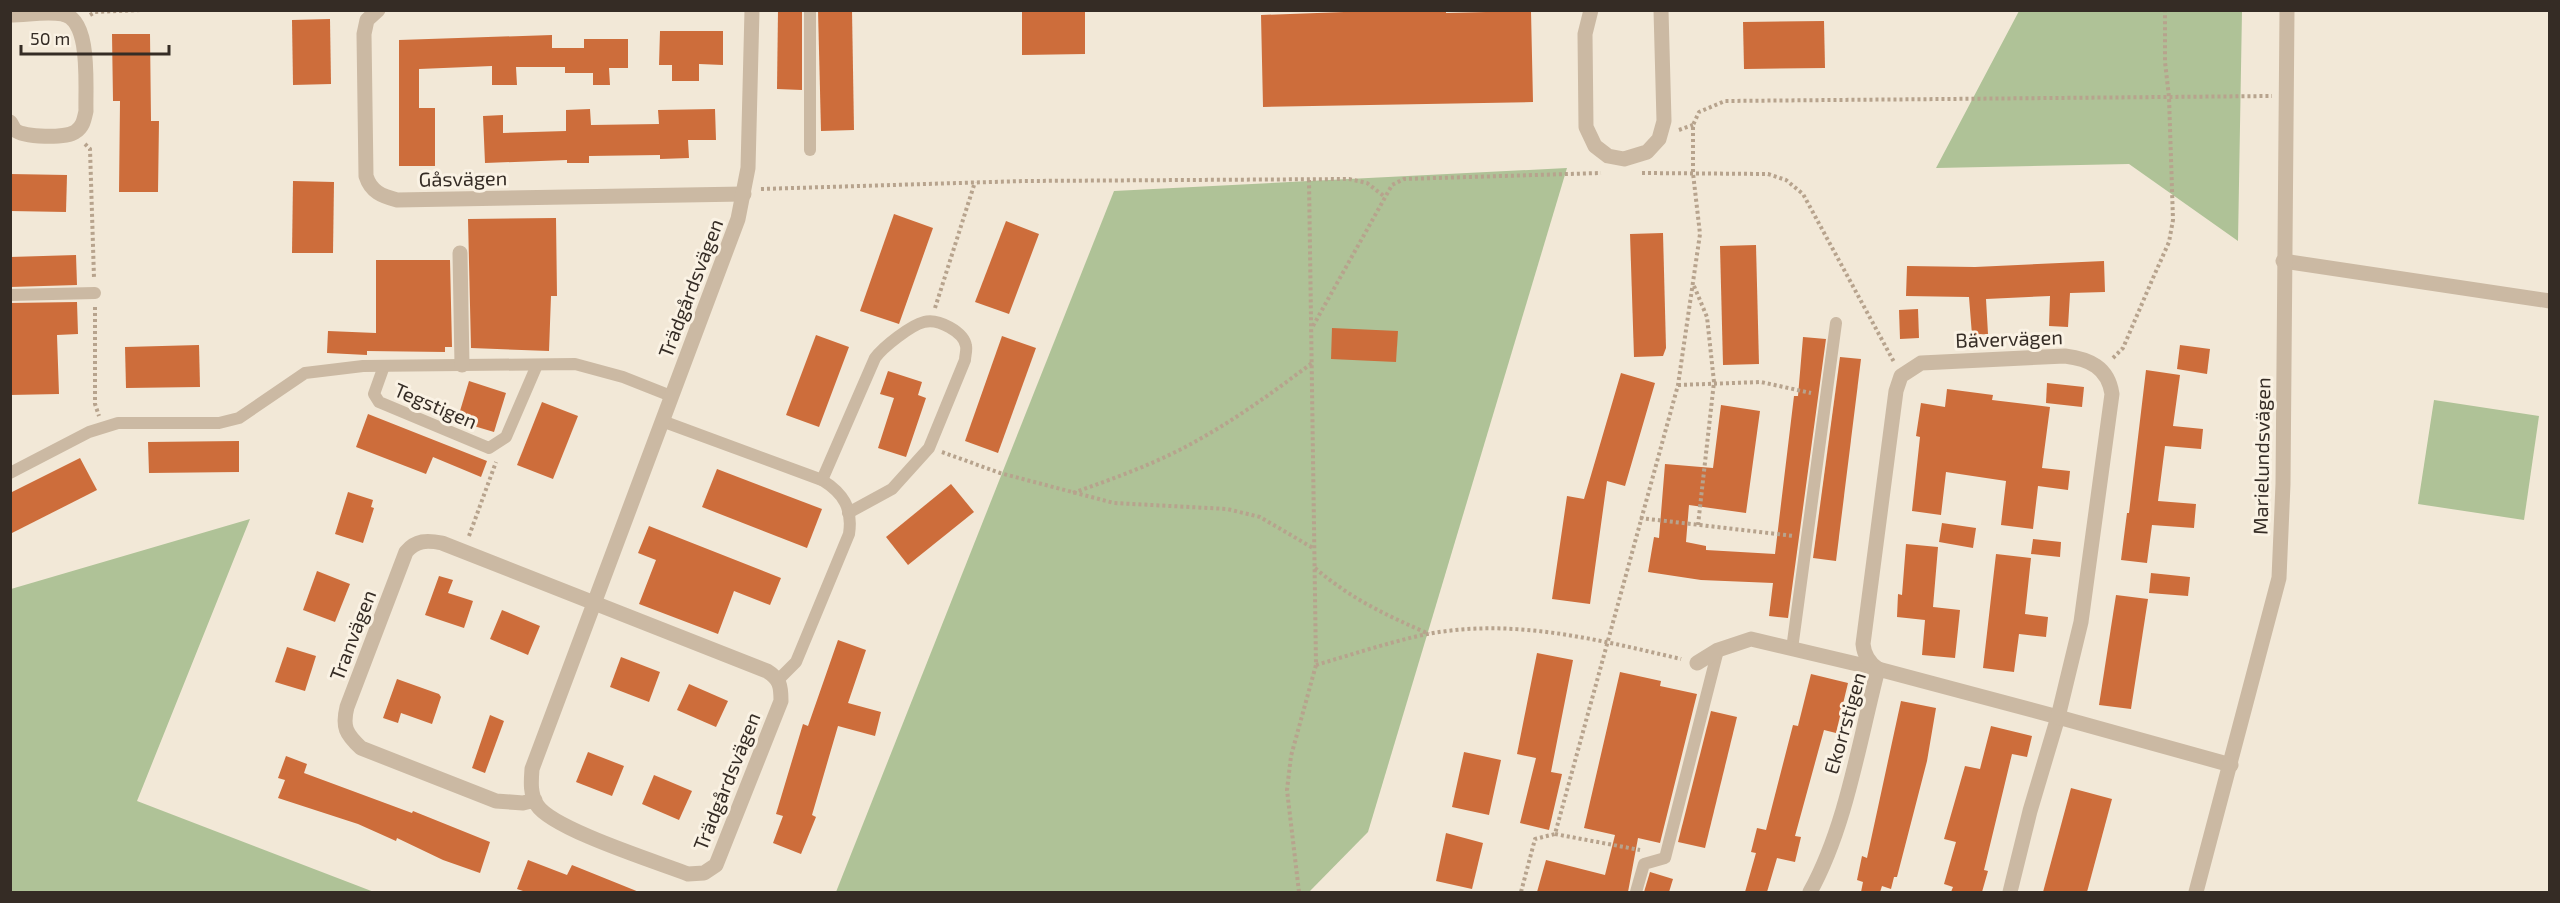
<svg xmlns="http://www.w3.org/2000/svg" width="2560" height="903" font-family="'Exo 2',sans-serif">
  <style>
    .green { fill: #afc297 }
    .building { fill: #cd6d3b }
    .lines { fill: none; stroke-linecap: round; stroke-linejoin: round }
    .path { stroke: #b7a38d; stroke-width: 4; stroke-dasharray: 3 3; stroke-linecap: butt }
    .service { stroke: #cbb9a3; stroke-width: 12 }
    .minor { stroke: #cbb9a3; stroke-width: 15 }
    .tertiary { stroke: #cbb9a3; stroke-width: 15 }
    .labels { text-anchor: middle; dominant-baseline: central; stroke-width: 6; stroke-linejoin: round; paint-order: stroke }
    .street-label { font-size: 20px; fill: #352c25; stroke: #faf2e4 }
  </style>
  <rect width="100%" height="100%" fill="#f2e8d7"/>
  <g class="green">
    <path d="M2019,11H2242L2238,241L2129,164L1936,168Z"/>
    <path d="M1567,168L1368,832L1309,892H836L1114,191Z"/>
    <path d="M2434,400L2539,416L2524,520L2418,504Z"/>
    <path d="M250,519L137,801L374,892H11V589Z"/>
  </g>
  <g class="building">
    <path d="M778,10H802V90L777,89Z"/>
    <path d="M818,10H852L854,130L821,131Z"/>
    <path d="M1022,10H1085V54L1022,55Z"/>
    <path d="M1398,10H1446V13L1531,11L1533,102L1263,107L1261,15Z"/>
    <path d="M330,19L331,84L293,85L292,20Z"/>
    <path d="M1824,21L1825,68L1744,69L1743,22Z"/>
    <path d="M660,31H723V65L699,64V81H672V65H659Z"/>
    <path d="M112,34H150L151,121H159L158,192H119L120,101H113Z"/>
    <path d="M552,35V48H584V39H628V68H609L610,85H593V73H565V67H516L517,85H492V66L419,69V108H435V166H399V40Z"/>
    <path d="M590,109L591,125L659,124L658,110L715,109L716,140H688L689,158L660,159V155L589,156V163H567V160L485,163L483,116L503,115V133L566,131V110Z"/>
    <path d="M10,174L67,175L66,212L10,211Z"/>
    <path d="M293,181L334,182L333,253H292Z"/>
    <path d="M894,214L933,228L899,324L860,311Z"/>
    <path d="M556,218L557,296H551L549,351L471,348L468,219Z"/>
    <path d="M1006,221L1039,234L1009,314L975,302Z"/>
    <path d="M1663,233L1666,348L1663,356L1634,357L1630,234Z"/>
    <path d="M1756,245L1759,364L1723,365L1720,246Z"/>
    <path d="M76,255L77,285L10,287V257Z"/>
    <path d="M376,260H450L452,347H445V352L367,351V355L327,353L328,331L376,333Z"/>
    <path d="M2104,261L2105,292L2070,293L2068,327L2049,326L2050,296L1986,299L1988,334L1972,335L1969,297L1906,296L1907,266L1975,267Z"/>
    <path d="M77,302L78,334L57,335L59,394L10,395V303Z"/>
    <path d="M1918,309L1919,338L1900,339L1899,310Z"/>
    <path d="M1332,328L1398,331L1396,362L1331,359Z"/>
    <path d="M816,335L849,347L819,427L786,415Z"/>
    <path d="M1002,336L1036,348L998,453L965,441Z"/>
    <path d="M1803,337L1826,339L1788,618L1769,616L1773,583L1701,580L1648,572L1654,537L1659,538L1665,464L1713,468L1721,405L1760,411L1746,513L1689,505L1686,542L1706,546V550L1775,554L1794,396H1798Z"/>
    <path d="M199,345L200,387L126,388L125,347Z"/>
    <path d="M2180,345L2210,349L2207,374L2177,369Z"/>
    <path d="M1840,357L1861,359L1836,561L1813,558Z"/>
    <path d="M2146,370L2180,375L2173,426L2203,429L2201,449L2165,446L2158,501L2196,504L2194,528L2152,525L2147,563L2121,560L2127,513H2129Z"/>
    <path d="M888,371L922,382L918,395L926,398L906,457L878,448L894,398L880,394Z"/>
    <path d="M1621,373L1655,383L1625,486L1607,481L1590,604L1552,599L1567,496L1584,499Z"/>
    <path d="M469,381L506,393L494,432L457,421Z"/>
    <path d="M2047,383L2084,387L2082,407L2046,403Z"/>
    <path d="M1947,389L1993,395L1992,400L2050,407L2042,468L2070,471L2068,490L2038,486L2033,529L2001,525L2006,481L1946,472L1941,515L1912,511L1920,437L1916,436L1921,403L1945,407Z"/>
    <path d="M542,402L578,416L553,479L517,465Z"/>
    <path d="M368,414L487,461L481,477L433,457L426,474L356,447Z"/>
    <path d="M239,441V472L149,473L148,442Z"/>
    <path d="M80,458L97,490L10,534V493Z"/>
    <path d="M717,469L822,509L807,548L702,507Z"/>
    <path d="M951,484L974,512L908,565L886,537Z"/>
    <path d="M348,492L373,500L371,507L374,508L363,543L335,534Z"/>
    <path d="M1942,523L1976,528L1973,548L1939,542Z"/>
    <path d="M649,526L781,578L770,605L734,591L718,634L639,604L656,560L638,553Z"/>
    <path d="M2033,539L2061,542L2060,557L2031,554Z"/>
    <path d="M1906,544L1938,547L1933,607L1960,610L1955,658L1922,655L1925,620L1897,617L1898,594L1902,595Z"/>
    <path d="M1996,554L2031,558L2025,614L2048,617L2046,637L2019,634L2014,672L1983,668Z"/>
    <path d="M317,571L350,584L335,622L303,610Z"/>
    <path d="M2151,573L2190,577L2188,596L2149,593Z"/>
    <path d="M439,576L453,580L448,593L473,601L464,628L425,615Z"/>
    <path d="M2116,595L2148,599L2131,709L2099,705Z"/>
    <path d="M502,610L540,626L528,655L490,639Z"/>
    <path d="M838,640L866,650L848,703L881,712L875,736L838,726L812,815L816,817L801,854L773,843L783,816L776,814L803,724L808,726Z"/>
    <path d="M287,647L316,656L305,691L275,682Z"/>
    <path d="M1537,653L1573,660L1551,772L1562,774L1549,830L1520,823L1536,758L1517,754Z"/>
    <path d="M621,657L660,672L649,702L610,687Z"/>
    <path d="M1620,672L1661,681L1660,686L1697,694L1660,843L1638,838L1628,892H1537L1546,860L1605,875L1615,835L1584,828Z"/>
    <path d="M1811,674L1848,683L1836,733L1824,730L1795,836L1801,837L1795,862L1777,858L1767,892H1745L1756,853L1751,852L1757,828L1766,830L1793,725L1798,726Z"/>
    <path d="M397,679L439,694L441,697L432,724L401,713L398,723L383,718Z"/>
    <path d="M689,684L728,701L716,727L677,710Z"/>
    <path d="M1901,701L1936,708L1927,761L1897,877H1894L1891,889L1882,886L1880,892H1861L1863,882L1857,880L1862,856L1867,858Z"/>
    <path d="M1711,711L1737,717L1705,848L1678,842Z"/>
    <path d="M490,715L504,721L485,773L472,768Z"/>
    <path d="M1991,726L2032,736L2027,757L2012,754L1984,870L1988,871L1982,892H1951L1953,887L1944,884L1956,842L1944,839L1965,766L1980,769Z"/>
    <path d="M588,752L624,766L612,796L576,782Z"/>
    <path d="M1464,752L1501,760L1489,815L1452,807Z"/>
    <path d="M286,756L307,764L304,773L412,813L413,811L490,842L480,873L443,860L397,838L396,841L358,824L278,798L285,780L278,778Z"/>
    <path d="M654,775L692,791L679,820L642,804Z"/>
    <path d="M2071,788L2112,799L2087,892H2043Z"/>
    <path d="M1446,833L1483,843L1472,889L1436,881Z"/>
    <path d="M528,860L567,875L572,865L639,892H526L517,889Z"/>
    <path d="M1650,872L1673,879L1669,892H1644Z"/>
  </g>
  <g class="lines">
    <g class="path">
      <path d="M90,15L95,12L143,10"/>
      <path d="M1679,130L1693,125"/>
      <path d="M85,144L90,149L94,278"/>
      <path d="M1642,173L1768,174L1786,180L1803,194L1894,362"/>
      <path d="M761,189L1024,181L1349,179L1367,183L1385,197"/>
      <path d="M1694,286L1707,317L1714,382L1698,525"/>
      <path d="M95,307V404L99,416"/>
      <path d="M935,308L975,182"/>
      <path d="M1313,326L1392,185L1404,179L1601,173"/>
      <path d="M2113,358L2123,348L2153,278L2169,242L2173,220L2169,97L2165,62V10"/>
      <path d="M1678,385L1761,382L1811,393"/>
      <path d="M942,452L1000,473L1114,503L1227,509L1260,517L1313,548"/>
      <path d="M1073,493C1112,479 1152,465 1189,445C1232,422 1272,393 1312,363"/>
      <path d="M1640,518L1794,536"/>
      <path d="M469,536L496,462"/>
      <path d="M1315,568C1351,599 1386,615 1429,634"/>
      <path d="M1316,665C1350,655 1384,644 1418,636C1507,616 1595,639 1681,659"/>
      <path d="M1555,834L1640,850"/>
      <path d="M1299,892L1287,790L1291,756L1316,665L1309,180"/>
      <path d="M1521,892L1535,839L1555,834L1678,385L1700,234L1693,173V125L1699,112L1725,101L2272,96"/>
    </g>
    <g class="service">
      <path d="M810,150V10"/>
      <path d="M10,295L95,293"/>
      <path d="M384,366L374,394L379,402L489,448L506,437L537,365"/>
      <path d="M662,421L822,480C843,493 853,508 849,534L796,662L778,680"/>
      <path d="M10,473L89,432L118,423H219L239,418L305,373L363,366L575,364L623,377L671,396"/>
      <path d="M822,480L875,358C883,347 911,325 924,322C938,318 964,332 966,346C967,350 965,356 965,360L929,448L892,489L848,513"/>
      <path d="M1792,649L1836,323"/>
      <path d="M1636,892L1644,864L1665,858L1718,650"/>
    </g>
    <g class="minor">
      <path d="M378,10L367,20L364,34L366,176C371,192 382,196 397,200L744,194"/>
      <path d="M1591,10L1585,34L1586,127L1595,146L1608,156L1624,159L1647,152L1659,139L1664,121L1661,10"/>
      <path d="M10,15C27,15 46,11 62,14C92,18 85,88 86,111C84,120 83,127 75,132C66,138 24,138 15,130C13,128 12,124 10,122"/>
      <path d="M460,253L462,365"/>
      <path d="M2283,261L2550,301"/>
      <path d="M1697,663L1718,650L1751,639L1878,669L2058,717L2030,811L2010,892"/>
      <path d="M1878,669C1869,663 1864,654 1863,644L1896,391L1901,376L1921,363L2065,356C2089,359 2108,367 2112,394L2081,622L2058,717L2231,765"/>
      <path d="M535,800L523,803L496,801L361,748C346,734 342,727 347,707L406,552C416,540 427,540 442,543L767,671C780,679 781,686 781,701L716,865L704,873L688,874C657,862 552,829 537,805C530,794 531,782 532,769L738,219L748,168L752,10"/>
      <path d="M1810,892C1846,827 1859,742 1878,669"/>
    </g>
    <path class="tertiary" d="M2196,892L2279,578L2283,484L2287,10"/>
  </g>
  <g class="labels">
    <g class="street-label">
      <text transform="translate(463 178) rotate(-1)">Gåsvägen</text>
      <text transform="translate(690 288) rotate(-69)">Trädgårdsvägen</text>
      <text transform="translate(2009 338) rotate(-2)">Bävervägen</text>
      <text transform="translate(436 405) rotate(23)">Tegstigen</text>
      <text transform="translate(2261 456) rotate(-89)">Marielundsvägen</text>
      <text transform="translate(352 635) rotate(-69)">Tranvägen</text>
      <text transform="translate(1844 723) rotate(-74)">Ekorrstigen</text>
      <text transform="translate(726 781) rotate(-68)">Trädgårdsvägen</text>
    </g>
  </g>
  <rect width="2560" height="903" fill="none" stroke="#352c25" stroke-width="24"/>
  <path d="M21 45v9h148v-9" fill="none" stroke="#352c25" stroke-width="3"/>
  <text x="30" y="45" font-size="18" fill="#352c25" stroke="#faf2e4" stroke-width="4.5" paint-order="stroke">50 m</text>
</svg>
